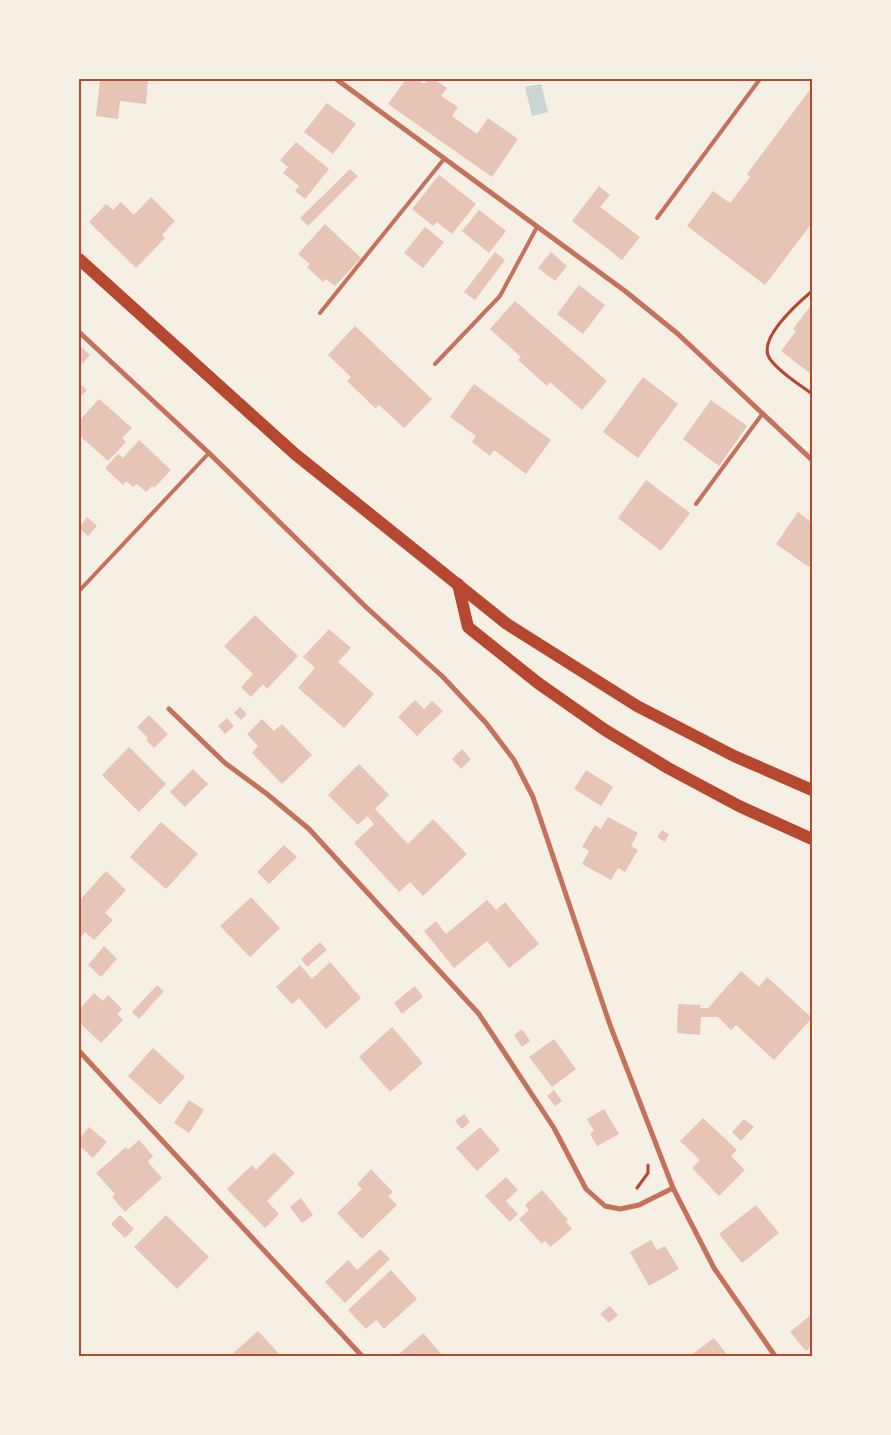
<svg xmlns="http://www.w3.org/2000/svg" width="891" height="1435" font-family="'Exo 2',sans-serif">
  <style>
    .water { fill: #c9d6d2 }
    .building { fill: #e6c5b7 }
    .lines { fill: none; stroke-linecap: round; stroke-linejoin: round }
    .path { stroke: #b5482f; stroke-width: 3 }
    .service { stroke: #c5725c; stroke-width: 4 }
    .minor { stroke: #c5725c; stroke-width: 5 }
    .primary { stroke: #b5482f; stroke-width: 12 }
    .neatline { fill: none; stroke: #b5482f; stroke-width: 2 }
  </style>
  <rect width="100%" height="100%" fill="#f6efe4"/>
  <path class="water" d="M541,84L548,112L532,116L525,87Z"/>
  <g class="building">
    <path d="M100,79H148L146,104L120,101L118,119L96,116Z"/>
    <path d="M406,79H417L424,84L428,79H434L447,88L441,96L458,107L452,116L477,134L488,118L518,139L492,177L388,104Z"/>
    <path d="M812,87V223L765,285L687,226L713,191L730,203L750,177L747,174Z"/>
    <path d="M327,103L356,124L333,154L304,132Z"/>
    <path d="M296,142L329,169L305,199L295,191L299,186L283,173L288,167L280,160Z"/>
    <path d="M350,169L358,176L308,226L300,218Z"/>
    <path d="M439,175L476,204L452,234L437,222L433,226L412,209Z"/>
    <path d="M599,186L610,195L600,207L640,237L622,260L572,221Z"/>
    <path d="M151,197L175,221L162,235L165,238L136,268L89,222L106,204L113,210L121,202L134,215Z"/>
    <path d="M479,210L506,231L489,253L462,231Z"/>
    <path d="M325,224L361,258L335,286L326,279L323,282L307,267L310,264L298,254Z"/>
    <path d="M425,227L444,242L423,268L404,253Z"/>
    <path d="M495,252L505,260L475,300L464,292Z"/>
    <path d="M551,252L567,266L555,281L538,268Z"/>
    <path d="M579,285L605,305L583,334L557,314Z"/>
    <path d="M515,301L607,381L582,410L550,382L547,386L518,360L521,357L490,329Z"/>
    <path d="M812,304V375L781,351L796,331L793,329Z"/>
    <path d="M355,326L432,399L404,428L379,405L375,408L347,381L351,377L328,355Z"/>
    <path d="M79,345L90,355L79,367Z"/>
    <path d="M643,377L678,404L638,458L603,432Z"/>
    <path d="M79,383L87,390L79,398Z"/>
    <path d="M474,384L551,440L526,474L494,450L490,456L472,442L476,436L450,417Z"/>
    <path d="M99,399L132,428L122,438L126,442L108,461L79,435V421Z"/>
    <path d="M711,400L747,426L719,466L683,439Z"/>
    <path d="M139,440L171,470L154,488L152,486L146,492L137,484L133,487L126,481L123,485L105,468L118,454L123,458Z"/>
    <path d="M646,480L690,513L661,551L618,518Z"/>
    <path d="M798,512L812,523V563L809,567L776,544Z"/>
    <path d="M87,517L97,526L88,536L79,528Z"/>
    <path d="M255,615L298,656L267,689L263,684L251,697L241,687L253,674L224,646Z"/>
    <path d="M329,629L351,648L338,662L374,694L344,728L298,688L315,668L303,657Z"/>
    <path d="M415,700L424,709L432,701L443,711L417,736L398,717Z"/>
    <path d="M240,707L247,714L241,720L234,713Z"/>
    <path d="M149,715L168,734L154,748L146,740L148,738L137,727Z"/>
    <path d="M227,718L234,726L225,734L218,726Z"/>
    <path d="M262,719L274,731L282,724L312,755L282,784L252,753L258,746L247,734Z"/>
    <path d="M129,747L166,784L139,812L102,775Z"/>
    <path d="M462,749L471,759L461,769L452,759Z"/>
    <path d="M359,764L389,795L375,809L408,844L433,819L467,854L423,896L410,882L399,892L354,843L374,824L367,816L358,825L328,795Z"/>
    <path d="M193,769L208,784L185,807L170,792Z"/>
    <path d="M586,770L613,787L601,806L574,789Z"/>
    <path d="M608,817L638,833L631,846L638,850L625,872L618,868L611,880L582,864L589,851L582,847L595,825L601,829Z"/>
    <path d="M161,822L198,854L166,889L130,857Z"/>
    <path d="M662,830L669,834L665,842L657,837Z"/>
    <path d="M284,845L297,857L269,884L257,872Z"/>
    <path d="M106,871L126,890L105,913L113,920L94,940L85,932L79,939V901Z"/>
    <path d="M251,897L280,928L250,957L220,926Z"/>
    <path d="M487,900L496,910L505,902L539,944L509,968L487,941L454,968L424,931L436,921L446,934Z"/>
    <path d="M320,942L327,950L307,967L301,959Z"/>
    <path d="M104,946L117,959L101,977L88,965Z"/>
    <path d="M330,962L361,998L326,1029L299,998L292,1004L276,987L300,965L312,979Z"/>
    <path d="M741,971L759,987L767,977L812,1018L774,1060L736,1025L731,1030L718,1017H701L700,1035L677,1033L678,1004L701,1005L700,1008H708Z"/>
    <path d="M157,985L164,991L139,1019L132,1012Z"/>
    <path d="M415,986L423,997L402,1014L394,1003Z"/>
    <path d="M94,993L103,1001L108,995L122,1009L117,1014L123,1020L101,1043L79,1022V1010Z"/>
    <path d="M392,1027L423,1063L390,1092L359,1057Z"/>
    <path d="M522,1029L530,1041L522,1047L514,1035Z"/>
    <path d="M554,1039L576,1069L552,1087L529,1057Z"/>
    <path d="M153,1048L185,1077L160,1105L128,1076Z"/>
    <path d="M554,1090L562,1101L555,1106L547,1096Z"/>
    <path d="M189,1100L204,1110L189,1133L174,1123Z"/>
    <path d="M604,1109L619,1134L597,1146L590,1134L594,1131L587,1119Z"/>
    <path d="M464,1114L470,1122L462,1129L455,1121Z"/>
    <path d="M703,1118L737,1150L731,1156L745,1170L719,1196L692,1168L700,1160L680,1141Z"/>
    <path d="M744,1119L754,1127L741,1141L732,1132Z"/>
    <path d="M89,1127L107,1142L93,1158L79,1145V1139Z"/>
    <path d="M480,1127L500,1150L477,1171L456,1148Z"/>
    <path d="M139,1140L153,1156L148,1162L162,1178L125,1212L112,1197L115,1194L96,1173L126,1147L128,1150Z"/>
    <path d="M274,1152L295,1173L267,1201L279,1214L265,1228L227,1189L252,1165L256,1170Z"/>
    <path d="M371,1169L393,1192L388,1196L397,1205L362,1239L337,1213L362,1189L357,1184Z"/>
    <path d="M506,1177L518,1190L506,1201L518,1214L510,1222L485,1196Z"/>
    <path d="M542,1190L568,1220L566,1222L572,1229L550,1247L545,1241L542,1244L519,1219L529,1210L525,1205Z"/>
    <path d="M301,1198L313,1215L302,1223L290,1207Z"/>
    <path d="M756,1205L779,1233L742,1263L719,1234Z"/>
    <path d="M120,1215L134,1229L125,1238L111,1224Z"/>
    <path d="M166,1215L209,1257L177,1289L134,1247Z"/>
    <path d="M651,1240L657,1250L665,1246L679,1269L649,1286L630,1252Z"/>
    <path d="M380,1249L390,1259L345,1303L325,1282L348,1260L357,1270Z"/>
    <path d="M391,1270L417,1299L384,1329L376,1320L366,1329L348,1310Z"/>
    <path d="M610,1306L618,1315L609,1323L600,1314Z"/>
    <path d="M812,1314V1346L806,1351L790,1332Z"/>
    <path d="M258,1331L281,1356H230Z"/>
    <path d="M423,1333L443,1356H397Z"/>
    <path d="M714,1338L728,1356H690Z"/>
  </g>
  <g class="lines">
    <g class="path">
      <path d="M812,291C798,303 756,340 770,359C780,373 799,384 812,394"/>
      <path d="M637,1188L648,1173V1165"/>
    </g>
    <g class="service">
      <path d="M657,218L760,79"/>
      <path d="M320,313L444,159"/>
      <path d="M435,364L500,296L537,227"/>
      <path d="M696,504L763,413"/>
      <path d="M79,591L209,453"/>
    </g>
    <g class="minor">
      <path d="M336,79L625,291L678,334L812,460"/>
      <path d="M79,332L209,453L367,608L443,677L486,723L514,760L533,797L610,1025L673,1188L714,1268L775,1356"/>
      <path d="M169,709L225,763L267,794L309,829L479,1014L554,1128L586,1189L605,1206L620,1209L639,1205L673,1188"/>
      <path d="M79,1051L362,1356"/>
    </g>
    <g class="primary">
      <path d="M79,259L295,454L507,624L637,706L734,756L812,790"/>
      <path d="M458,584L468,627L538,683L605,730L668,768L739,806L812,839"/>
    </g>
  </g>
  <rect width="891" height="1435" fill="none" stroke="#f6efe4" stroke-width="160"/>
  <rect x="80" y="80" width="731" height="1275" class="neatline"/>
</svg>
